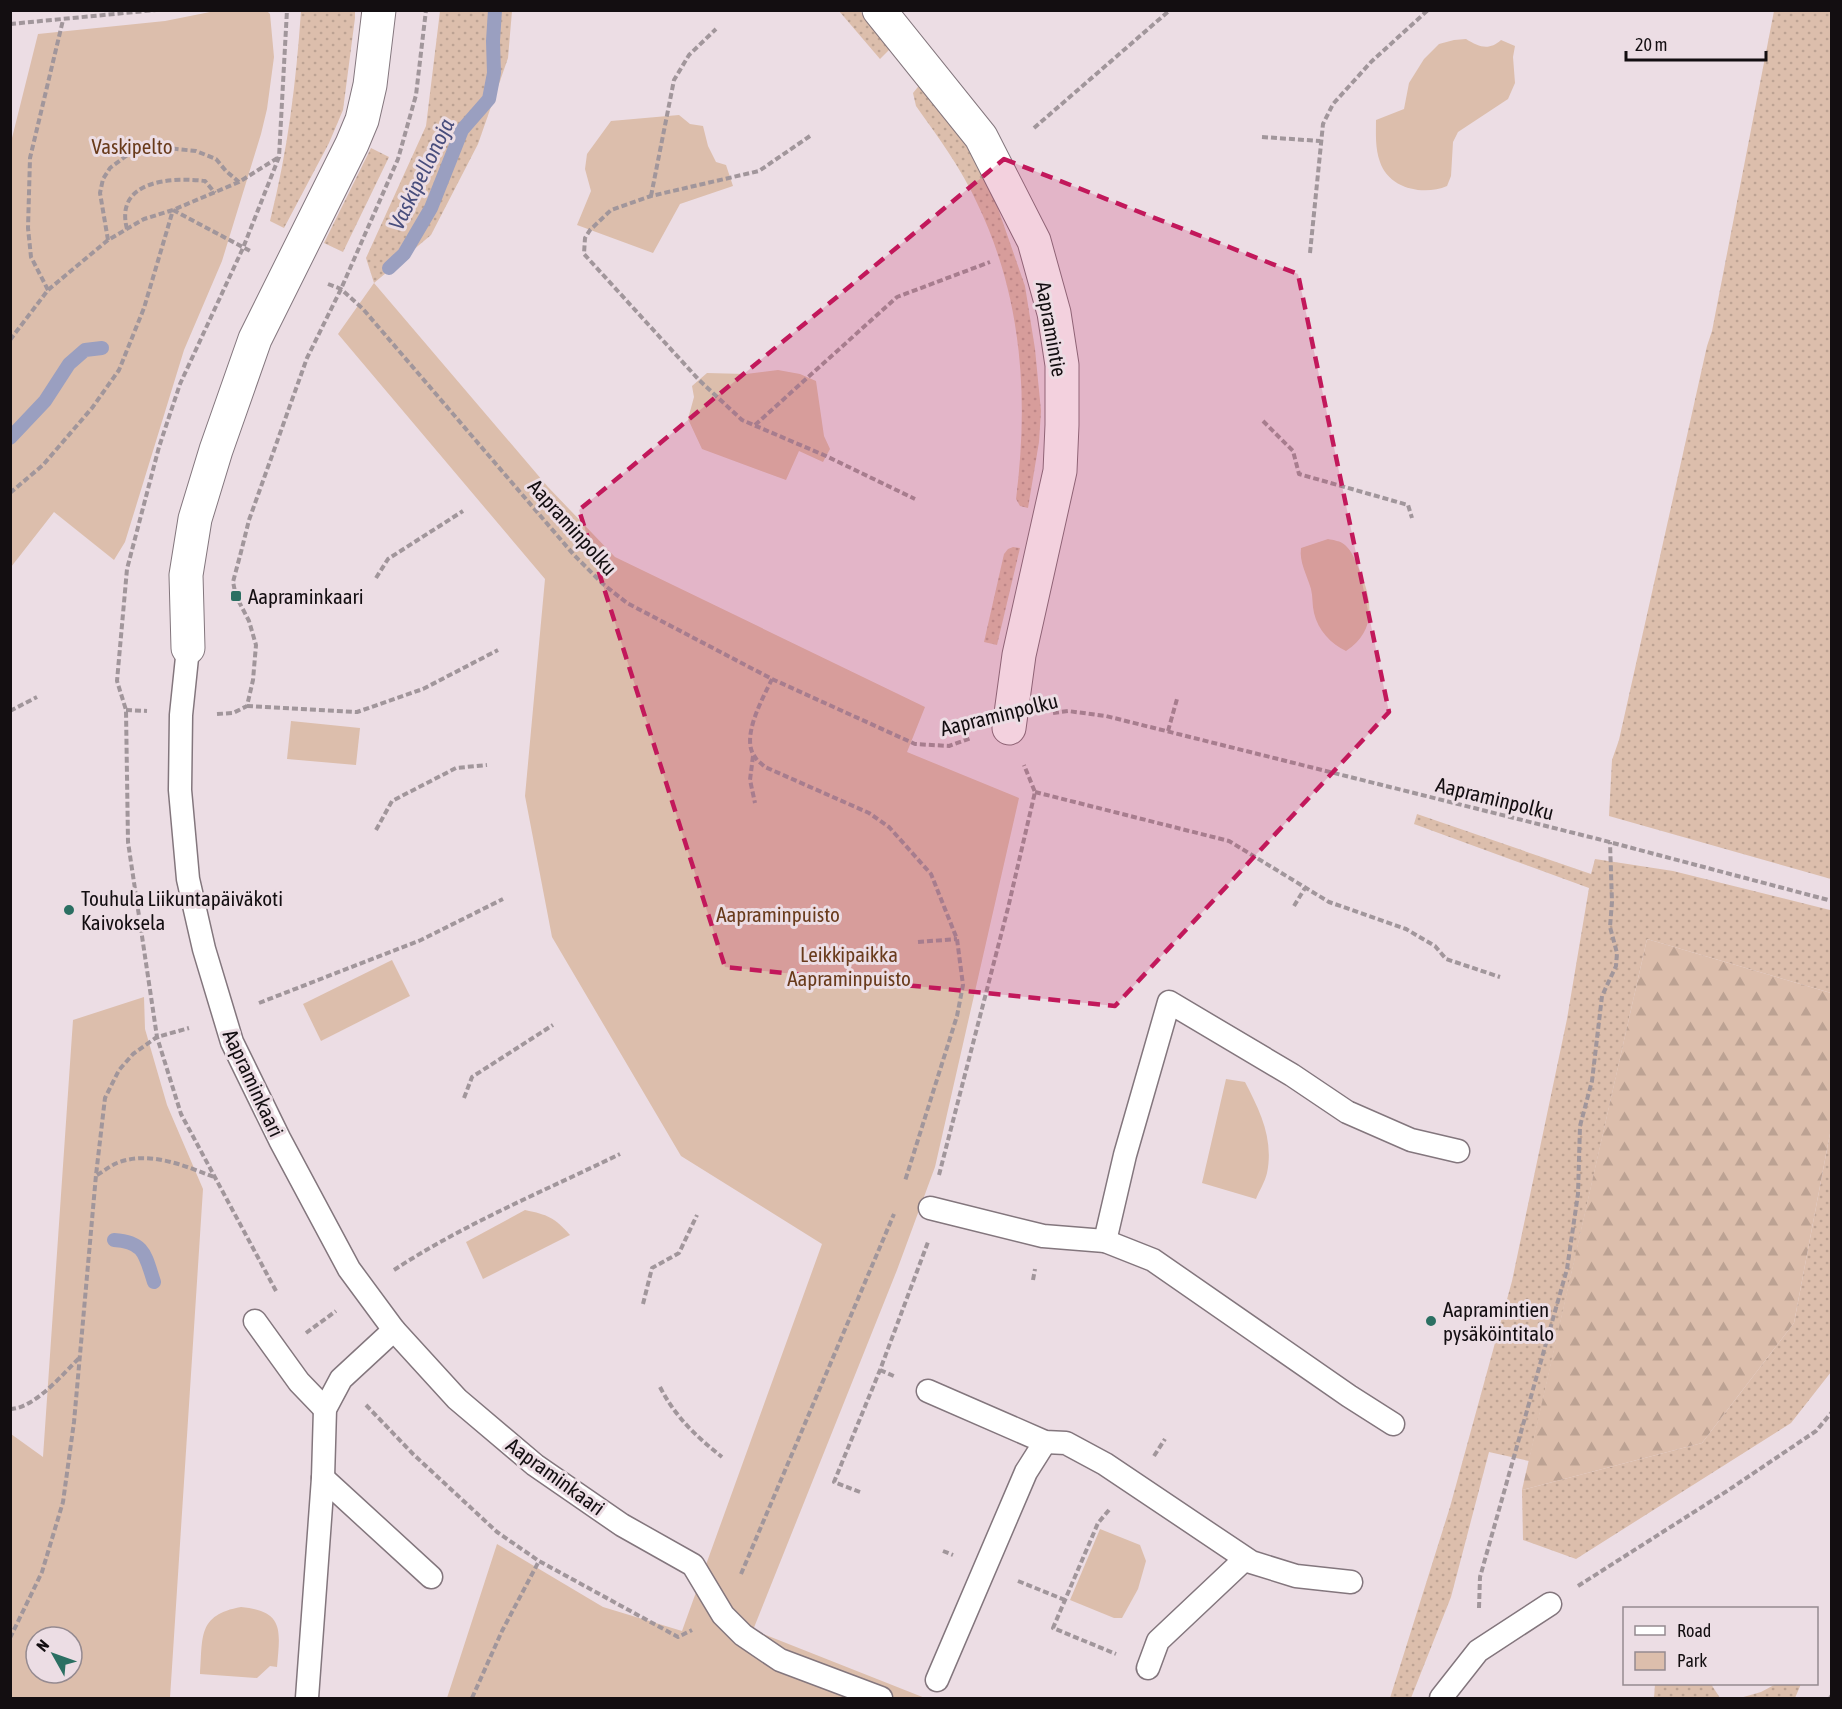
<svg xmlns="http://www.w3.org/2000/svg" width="1842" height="1709" font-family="'Asap Condensed',sans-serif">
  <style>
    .grass { fill: url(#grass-dots) }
    .forest { fill: url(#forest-firs) }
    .park { fill: #dcbeac; fill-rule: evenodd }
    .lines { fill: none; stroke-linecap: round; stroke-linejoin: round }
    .stream { stroke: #9a9fc0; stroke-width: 14 }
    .service-casing { stroke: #83767d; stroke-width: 25 }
    .minor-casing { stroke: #83767d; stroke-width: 35 }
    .path { stroke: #a1969b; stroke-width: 4; stroke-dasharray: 6 3; stroke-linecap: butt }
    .service { stroke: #fff; stroke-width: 22 }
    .minor { stroke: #fff; stroke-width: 33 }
    .marked { fill: #c2185b; fill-opacity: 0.2; stroke: #c2185b; stroke-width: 4.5; stroke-dasharray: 12 8; stroke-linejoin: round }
    .poi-dot { fill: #2b6f62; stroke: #ecdde4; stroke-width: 2 }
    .labels { text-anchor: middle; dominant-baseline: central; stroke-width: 6; stroke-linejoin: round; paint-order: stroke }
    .park-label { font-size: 21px; fill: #693b1c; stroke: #ecdde4 }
    .street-label { font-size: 21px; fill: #130e11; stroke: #ecdde4 }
    .poi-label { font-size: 21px; fill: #130e11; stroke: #ecdde4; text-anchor: start }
    .water-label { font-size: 22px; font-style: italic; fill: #484d7c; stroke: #ecdde4 }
  </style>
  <defs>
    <pattern id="grass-dots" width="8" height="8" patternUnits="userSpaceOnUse" patternTransform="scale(1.5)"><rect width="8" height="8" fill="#dcbeac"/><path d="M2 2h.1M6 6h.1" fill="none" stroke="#bca293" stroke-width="1.8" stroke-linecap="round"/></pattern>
    <pattern id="forest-firs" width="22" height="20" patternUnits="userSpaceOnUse" patternTransform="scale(1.5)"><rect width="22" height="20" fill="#dcbeac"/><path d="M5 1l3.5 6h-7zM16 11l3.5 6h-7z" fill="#bca293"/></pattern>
  </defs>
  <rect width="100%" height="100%" fill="#ecdde4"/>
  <g class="grass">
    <path d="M301,11H355V18L343,110L329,143L284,228L270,221C288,150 296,83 301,11Z"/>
    <path d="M440,11H512L508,58L478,144L431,235L374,283L366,258L426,126Z"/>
    <path d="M839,11H860L892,47L880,59Z"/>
    <path d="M1774,11H1831V879L1609,816L1612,760L1619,740L1707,346L1712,331Z"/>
    <path d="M922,82L955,125L994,197L1025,286L1035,349L1041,411L1039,442L1028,508L1020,506L1016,499C1029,397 1022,296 977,203C961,168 938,137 916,106L913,93Z"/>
    <path d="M371,148L389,157L343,252L324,243Z"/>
    <path d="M1013,547L1020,548L997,645L984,642L1004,554L1008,549Z"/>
    <path d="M1417,814L1591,874L1595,859L1673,871L1830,910L1832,911L1831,993L1647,939L1529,1461L1489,1452L1451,1597L1411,1698H1390L1450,1507L1512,1281L1567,1019L1589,888L1414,824Z"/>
    <path d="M1831,1128V1372L1791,1423L1576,1559L1523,1540L1522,1490L1702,1443L1794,1323Z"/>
    <path d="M1655,1684H1711L1720,1698H1654Z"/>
    <path d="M1776,1684H1801L1795,1698H1740L1761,1692Z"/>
  </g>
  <path class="forest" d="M1647,939L1831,993V1128L1794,1323L1702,1443L1522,1490Z"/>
  <g class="park">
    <path d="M220,10L267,11L270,14L274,57L267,109L261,134L222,261L184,350L125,542L114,560L54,512L11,567V142L38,34L165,21Z"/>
    <path d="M1466,39C1479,47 1489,51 1501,40L1515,46L1513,57L1515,83L1508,99L1458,132L1453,142L1451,176L1447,186C1424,196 1389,189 1380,162C1375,148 1376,134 1376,120L1404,109L1409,83L1424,59L1439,44L1454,40Z"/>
    <path d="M679,115L690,124L703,126L708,146L716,162L726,165L733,186L680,204L653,253L577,225L591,191L585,169L587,154L611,121Z"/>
    <path d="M374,283L548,487L615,557L925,707L907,752L1019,798L935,1167L897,1270L753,1630L925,1698H447L497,1544L603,1607L682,1631L822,1244L681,1156L552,937L525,796L545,579L338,334Z"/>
    <path d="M778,370L800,374L816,381L824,436L830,449L823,462L799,451L786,480L702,449L688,419L694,397L692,386L707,373L746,374Z"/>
    <path d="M1328,539C1333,540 1341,541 1345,545C1352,551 1355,560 1359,569C1372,599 1378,630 1346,651C1331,644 1318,630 1314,613C1312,605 1313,597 1311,589C1307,575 1299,562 1301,548Z"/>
    <path d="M291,721L360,728L356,765L287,759Z"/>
    <path d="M392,960L410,996L321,1041L303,1004Z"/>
    <path d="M144,997L145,1029L167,1105L203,1189L170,1698H11V1434L43,1457L73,1020ZM36,1637H72V1673H36Z"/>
    <path d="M1226,1079L1245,1082C1260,1111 1274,1139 1267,1173C1265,1182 1259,1191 1256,1199L1202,1183Z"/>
    <path d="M525,1210C548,1215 554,1217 570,1235L483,1279L466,1242Z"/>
    <path d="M1100,1529L1140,1545L1146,1561L1138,1589L1122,1618H1114L1070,1600Z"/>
    <path d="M241,1607C285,1611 280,1631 277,1667L270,1666L257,1678L200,1674C203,1637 197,1615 241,1607Z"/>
  </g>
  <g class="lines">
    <g class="stream">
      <path d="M389,268L404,254L431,208L462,130L489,99L494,73L493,41L495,10"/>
      <path d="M10,438L45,401L69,364L85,350L102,348"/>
      <path d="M114,1240C145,1242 145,1255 154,1282"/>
    </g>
    <g class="service-casing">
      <g id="service">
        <path d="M188,648L181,715L180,790L188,879L204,949L232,1042L280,1140L349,1269L394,1330L457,1399L535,1465L622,1525L693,1565L723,1615L743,1635L780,1660L881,1698"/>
        <path d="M930,1208L1043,1236L1105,1241L1153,1260L1349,1396L1393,1424"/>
        <path d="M1105,1241L1125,1155L1169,1002L1292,1075L1347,1112L1411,1140L1458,1151"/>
        <path d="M255,1321L299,1382L325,1409"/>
        <path d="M928,1391L1045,1442L1066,1443L1105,1464L1251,1562L1296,1576L1351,1582"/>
        <path d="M323,1478L431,1577"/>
        <path d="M1148,1668L1158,1641L1245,1559"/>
        <path d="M937,1680L1026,1472L1045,1442"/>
        <path d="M307,1698L323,1478L325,1409L341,1379L394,1330"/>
        <path d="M1441,1698L1478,1651L1550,1604"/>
      </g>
    </g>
    <g class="minor-casing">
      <g id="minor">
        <path d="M879,10L981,137L1034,241L1054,313L1062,365V425L1060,471L1019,655L1009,728"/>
        <path d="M188,648L186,575L195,519L216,450L255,339L352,144L362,120L370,85L379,10"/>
      </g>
    </g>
    <g class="path">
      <path d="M10,24L156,10"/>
      <path d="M1034,128L1170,10"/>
      <path d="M810,136L759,171L651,196L611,210L590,230L585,238L584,254L699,380L742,420L826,456L915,499"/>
      <path d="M1262,137L1320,141"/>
      <path d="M651,196L674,80L689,55L716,29"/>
      <path d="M173,210L252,252"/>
      <path d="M127,229C114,180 172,177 205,181L215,193"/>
      <path d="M108,240L100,193L103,179L110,168L126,156L147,146L196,151L216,159L226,171L239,182"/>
      <path d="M1310,253L1323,124L1333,104L1371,62L1428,10"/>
      <path d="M328,284L341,289L363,309L574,555L603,584L627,603L772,679L915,744L949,746L971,738"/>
      <path d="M48,290L31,257L28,228L30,158L63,20"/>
      <path d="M10,340L48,290L108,240L144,219L173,210L239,182L279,157"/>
      <path d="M1263,421L1293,451L1299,474L1408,505L1412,518"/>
      <path d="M755,425L897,297L990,262"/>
      <path d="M10,493L43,465L92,408L119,370L144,308L173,210"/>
      <path d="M376,578L388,559L463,511"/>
      <path d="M772,679C763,698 740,738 755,757C757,761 762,764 765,767L869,813L889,827L931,874L957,939L963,985L957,1016L905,1181"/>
      <path d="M247,706L357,712L423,689L498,650"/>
      <path d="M126,710L147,711"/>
      <path d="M10,711L37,697"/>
      <path d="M1053,713L1068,711L1106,716L1598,839L1832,901"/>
      <path d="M217,714L233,713L247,706L253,680L256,645L249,621L236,596L233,582L241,552L249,520L307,358L341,289L398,159L416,95L426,10"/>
      <path d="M1168,731L1177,699"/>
      <path d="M753,756L750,780L755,803"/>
      <path d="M1035,792L1229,841L1329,902L1406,929L1435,946L1446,959L1500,977"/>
      <path d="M376,830L392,801L456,768L487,765"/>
      <path d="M1294,906L1305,888"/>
      <path d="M918,942L957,939"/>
      <path d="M259,1003L421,940L503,899"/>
      <path d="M464,1098L472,1077L553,1025"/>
      <path d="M97,1175C104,1171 110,1166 117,1163C149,1150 185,1166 214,1177"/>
      <path d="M939,1175L1008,908L1035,792L1024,765"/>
      <path d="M394,1270C464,1224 544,1191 620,1154"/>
      <path d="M1033,1280L1035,1269"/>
      <path d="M276,1291L181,1114L157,1037L128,842L126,710L117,681L127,569L159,447L180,384L243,248L279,157L287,10"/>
      <path d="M643,1304L652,1268L679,1253L697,1215"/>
      <path d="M306,1333L336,1311"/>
      <path d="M880,1370L896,1377"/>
      <path d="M660,1387C676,1418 696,1436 722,1457"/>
      <path d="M366,1405L413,1454L497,1532L539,1561L678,1637L692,1630"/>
      <path d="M10,1409C34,1409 64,1373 80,1357"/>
      <path d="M1154,1456L1165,1439"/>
      <path d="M860,1492L834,1482L880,1370L928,1242"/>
      <path d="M1109,1510L1098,1523L1053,1628L1116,1654"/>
      <path d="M943,1551L953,1555"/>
      <path d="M741,1574L894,1214"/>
      <path d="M1018,1581L1065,1600"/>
      <path d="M1578,1586L1727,1491L1816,1431L1832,1412"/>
      <path d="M1479,1608L1480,1577L1567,1269L1578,1194L1580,1126L1592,1081L1602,996L1616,966L1617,953L1610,927L1612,902L1610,842"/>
      <path d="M10,1638L42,1572L63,1502L74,1422L96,1175L105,1098L119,1070L133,1054L157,1037L189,1028"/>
      <path d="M472,1698L502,1631L539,1561"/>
      <path d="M1830,1698L1832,1695"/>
    </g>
    <use href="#service" class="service"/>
    <use href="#minor" class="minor"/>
  </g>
  <path class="marked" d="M1004,159L1298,274L1389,712L1115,1006L725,967L579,510Z"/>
  <g class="poi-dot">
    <rect x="230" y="590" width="12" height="12" rx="3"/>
    <circle cx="69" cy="910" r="6"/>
    <circle cx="1431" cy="1321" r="6"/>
  </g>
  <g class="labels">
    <g class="park-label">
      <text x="132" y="146">Vaskipelto</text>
      <text x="778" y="914">Aapraminpuisto</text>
      <text x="849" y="954">Leikkipaikka<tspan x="849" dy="24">Aapraminpuisto</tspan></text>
    </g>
    <g class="street-label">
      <text transform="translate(1052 329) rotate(80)">Aapramintie</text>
      <text transform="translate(573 527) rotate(48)">Aapraminpolku</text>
      <text transform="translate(999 714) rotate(-14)">Aapraminpolku</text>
      <text transform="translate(1495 798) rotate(14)">Aapraminpolku</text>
      <text transform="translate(254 1083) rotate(65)">Aapraminkaari</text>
      <text transform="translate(556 1476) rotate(36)">Aapraminkaari</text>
    </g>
    <g class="poi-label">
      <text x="248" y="596">Aapraminkaari</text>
      <text x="81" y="898">Touhula Liikuntapäiväkoti<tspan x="81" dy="24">Kaivoksela</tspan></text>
      <text x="1443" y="1309">Aapramintien<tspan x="1443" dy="24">pysäköintitalo</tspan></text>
    </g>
    <g class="water-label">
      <text transform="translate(421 174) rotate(-64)">Vaskipellonoja</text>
    </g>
  </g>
  <rect width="1842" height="1709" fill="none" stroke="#130e11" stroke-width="24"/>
  <rect x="1623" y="1607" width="195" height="78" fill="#ecdde4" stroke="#958a90" stroke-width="1.5"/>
  <rect x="1635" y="1626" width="30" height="9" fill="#ffffff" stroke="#958a90" stroke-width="1.5"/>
  <text x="1677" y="1637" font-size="18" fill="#130e11">Road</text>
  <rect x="1635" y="1652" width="30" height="18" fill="#dcbeac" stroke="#958a90" stroke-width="1.5"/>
  <text x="1677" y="1667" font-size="18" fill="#130e11">Park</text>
  <g transform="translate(54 1655) rotate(310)"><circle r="28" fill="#ecdde4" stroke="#958a90" stroke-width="1.5"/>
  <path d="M0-4.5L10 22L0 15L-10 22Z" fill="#2b6f62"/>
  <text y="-9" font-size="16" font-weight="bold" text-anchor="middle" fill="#130e11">N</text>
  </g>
  <path d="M1626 51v9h140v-9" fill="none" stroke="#130e11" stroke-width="3"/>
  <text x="1635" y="51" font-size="18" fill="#130e11" stroke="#ecdde4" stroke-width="4.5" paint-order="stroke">20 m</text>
</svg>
